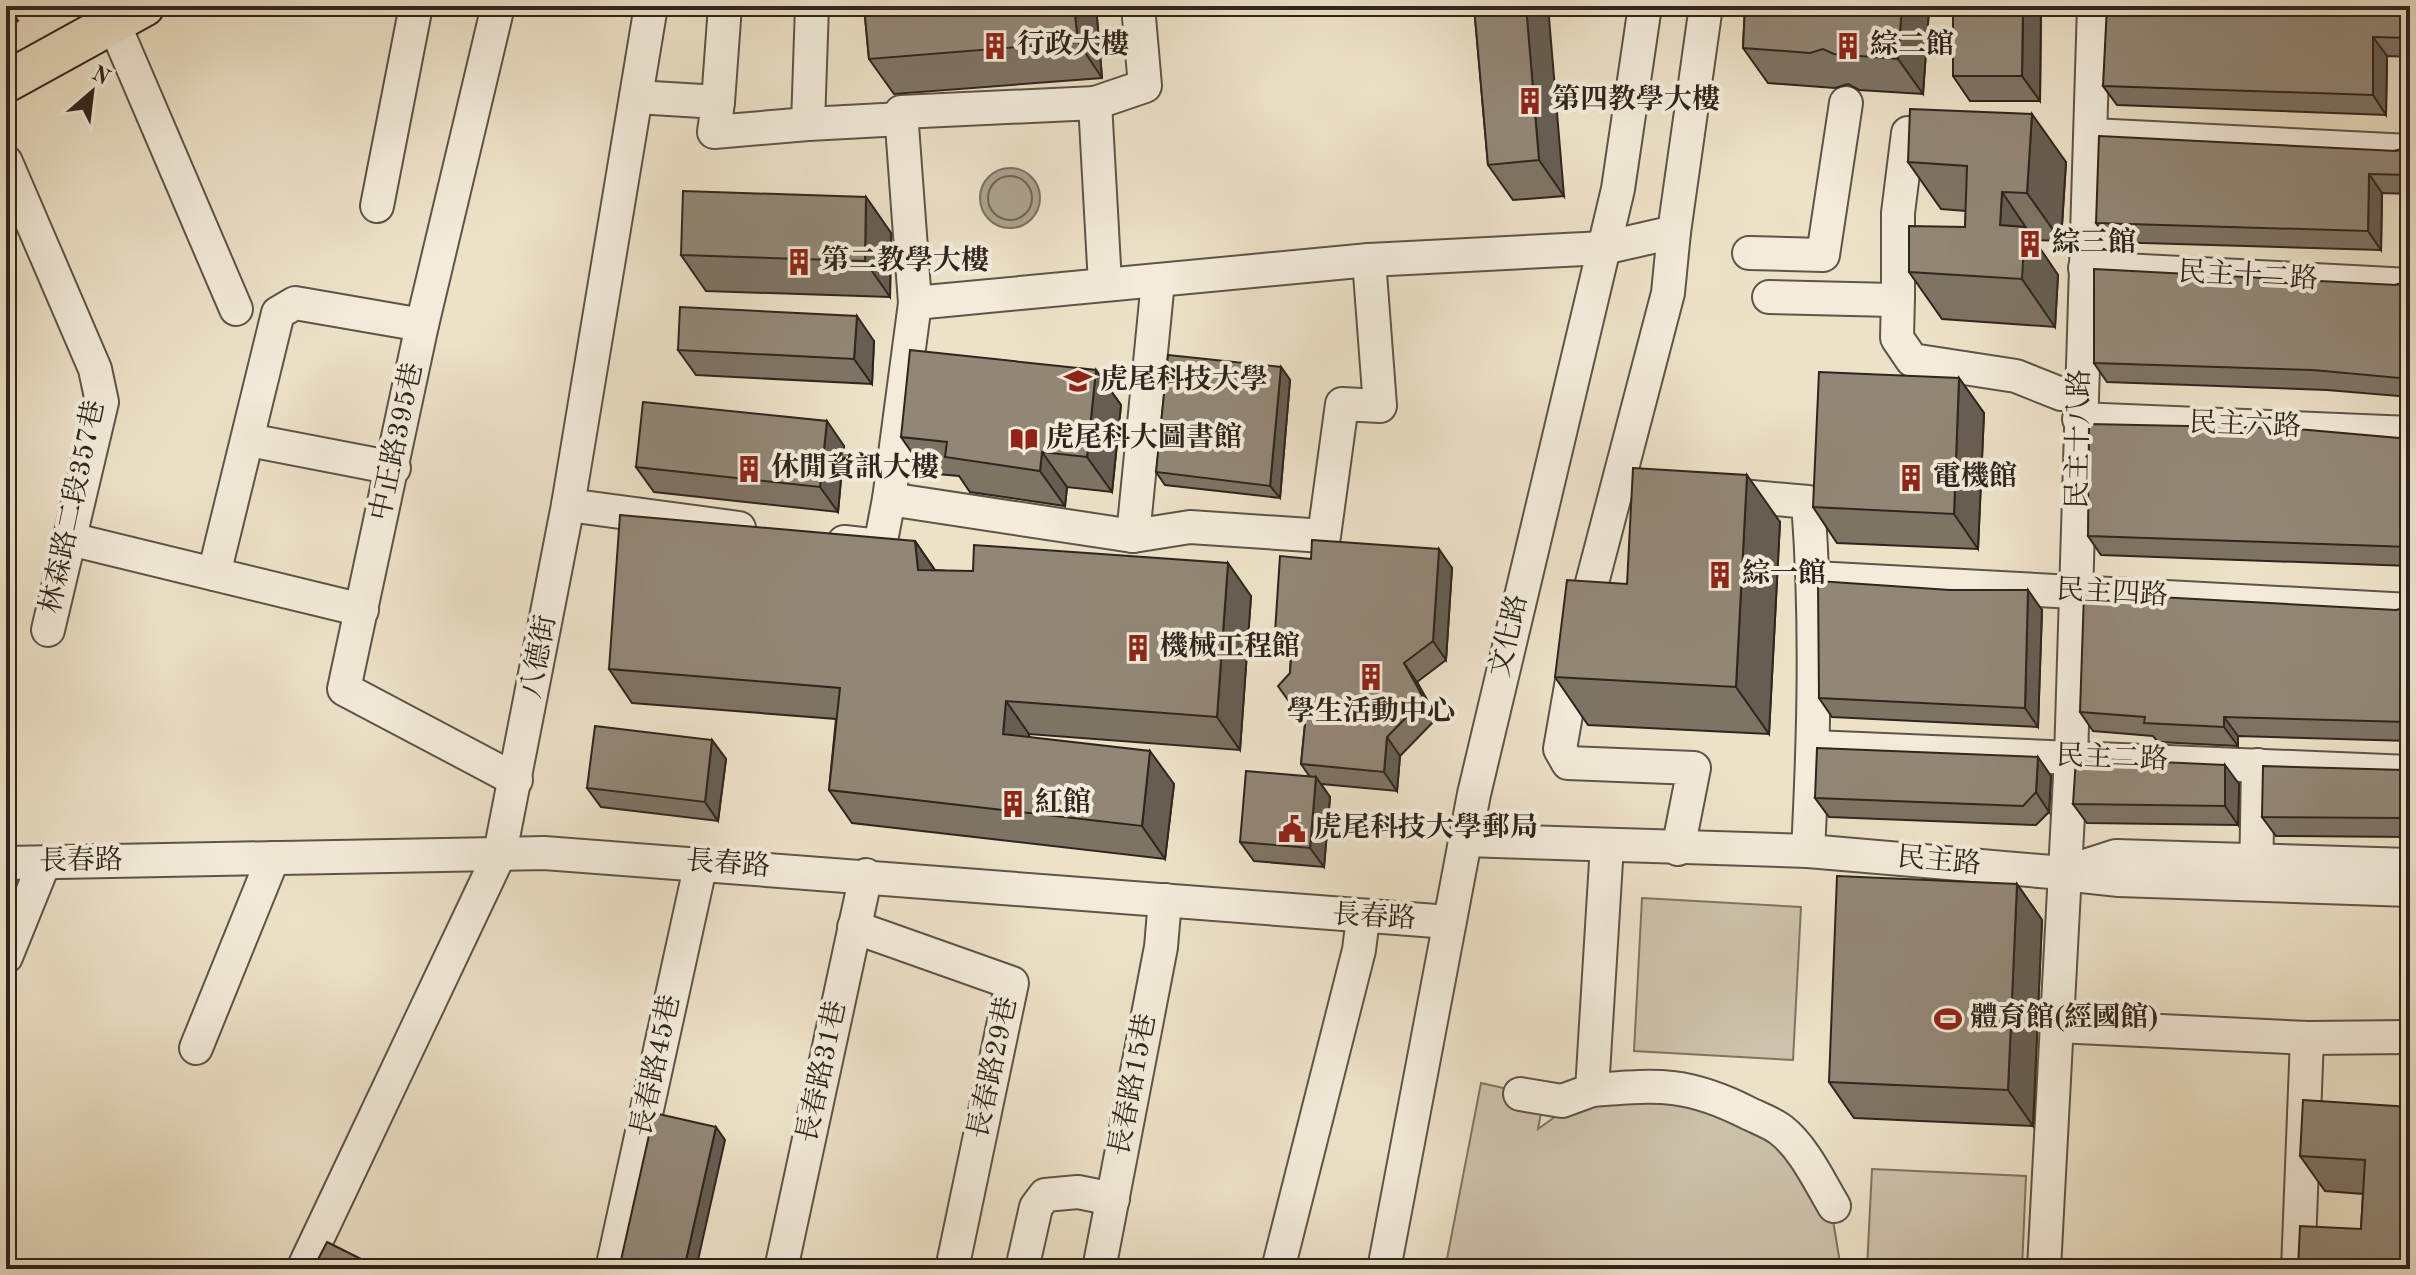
<svg xmlns="http://www.w3.org/2000/svg" width="2416" height="1275" font-family="'Old Standard TT','Noto Serif TC',serif">
  <style>
    .green { fill: #cdc2ab; stroke: #7e7464; stroke-width: 2 }
    .water { fill: #aca28e; stroke: #7a7061; stroke-width: 2 }
    .lines { fill: none; stroke-linecap: round; stroke-linejoin: round }
    .shore { stroke: #6e6456; stroke-width: 2 }
    .minor-casing { stroke: #5e5448; stroke-width: 36 }
    .major-casing { stroke: #2f251e; stroke-width: 44 }
    .minor { stroke: #f3ecdb; stroke-width: 32 }
    .major { stroke: #ede2c8; stroke-width: 40 }
    .wall { fill: #7e7465; stroke: #2f251e; stroke-width: 2 }
    .shaded-wall { fill: #665e53; stroke: #2f251e; stroke-width: 2 }
    .building { fill: #928776; stroke: #2f251e; stroke-width: 2 }
    .labels { text-anchor: middle; dominant-baseline: central; stroke-width: 8; stroke-linejoin: round; paint-order: stroke }
    .poi-label { font-size: 28px; font-weight: bold; fill: #2f251e; stroke: #f3ecdb; text-anchor: start }
    .street-label { font-size: 28px; fill: #2f251e; stroke: #f3ecdb }
  </style>
  <rect width="100%" height="100%" fill="#ede2c8"/>
  <filter id="stains"><feTurbulence type="fractalNoise" baseFrequency=".0025" numOctaves="4"/><feColorMatrix values="0 0 0 0 .2 0 0 0 0 .09 0 0 0 0 .02 0 0 0 .5 -.17"/></filter>
  <radialGradient id="worn" r=".72"><stop offset=".6" stop-color="#630" stop-opacity="0"/><stop offset="1" stop-color="#630" stop-opacity=".3"/></radialGradient>
  <g class="green">
    <path d="M1642,898L1801,907L1793,1060L1634,1051Z"/>
    <path d="M1481,1083L1544,1097L1538,1129L1559,1114L1648,1087L1776,1136L1832,1214L1841,1269H1445Z"/>
    <path d="M1872,1169L2026,1176L2022,1269L1867,1268Z"/>
  </g>
  <circle class="water" cx="1010" cy="198" r="30"/>
  <g class="lines">
    <circle class="shore" cx="1010" cy="198" r="22"/>
    <g class="minor-casing">
      <g id="minor">
        <path d="M498,6L422,325L344,689L516,780"/>
        <path d="M812,6L808,124L902,119"/>
        <path d="M2311,6L2410,10"/>
        <path d="M114,24L236,309"/>
        <path d="M636,97L718,102L725,6"/>
        <path d="M718,102L714,132L808,124"/>
        <path d="M1095,103L1145,86L1138,6"/>
        <path d="M2092,135L2410,151"/>
        <path d="M6,162L95,369L102,402L48,630"/>
        <path d="M377,206L416,6"/>
        <path d="M1674,232L1668,293L1583,617L1560,749L1568,763L1694,768L1678,849"/>
        <path d="M1749,253L1823,255L1846,103"/>
        <path d="M2085,268L2410,285"/>
        <path d="M1105,284L1095,103L901,112L915,303L1369,260L1604,248L1674,232L1706,6"/>
        <path d="M1898,296L1897,338L1912,360L2016,376L2061,394"/>
        <path d="M1769,297L1893,300L1898,296V213L1908,133L1952,134"/>
        <path d="M915,303L889,499L1133,536L1190,527L1324,536L1342,404L1380,406L1369,260"/>
        <path d="M2079,419L2410,433"/>
        <path d="M249,440L394,468"/>
        <path d="M1720,494L1808,502C1817,618 1814,735 1808,851"/>
        <path d="M568,505L739,528"/>
        <path d="M1133,536L1158,281"/>
        <path d="M70,539L362,610"/>
        <path d="M844,542L880,546L889,499"/>
        <path d="M214,574L278,313L295,303L422,325"/>
        <path d="M1814,578L2410,610"/>
        <path d="M1813,747L2410,772"/>
        <path d="M1465,840L1808,851L2063,873L2116,856L2410,865"/>
        <path d="M6,863L544,853L1449,922"/>
        <path d="M2073,875L2119,880L2410,890"/>
        <path d="M2256,882L2258,765"/>
        <path d="M854,927L1012,983L952,1269"/>
        <path d="M6,957L44,863"/>
        <path d="M2057,1026L2307,1038L2410,1037"/>
        <path d="M196,1048L273,858"/>
        <path d="M1592,1090C1659,1085 1686,1082 1748,1113C1758,1118 1772,1123 1781,1130C1804,1148 1819,1181 1834,1206"/>
        <path d="M1520,1094L1562,1101L1592,1090L1607,845"/>
        <path d="M303,1269L500,853L568,505L651,6"/>
        <path d="M612,1269L701,863"/>
        <path d="M781,1269L866,875"/>
        <path d="M1022,1269L1036,1207L1045,1195L1078,1192L1113,1199"/>
        <path d="M1099,1269L1161,947L1165,900"/>
        <path d="M1278,1269L1359,950L1363,918"/>
        <path d="M1384,1269L1474,794L1618,189L1645,6"/>
        <path d="M2044,1269L2071,758L2094,6"/>
        <path d="M2298,1269L2307,1038"/>
      </g>
    </g>
    <g class="major-casing">
      <path id="major" d="M6,82L144,6"/>
    </g>
    <use href="#minor" class="minor"/>
    <use href="#major" class="major"/>
  </g>
  <g class="wall">
    <path d="M6,6H9L18,21L6,28Z"/>
    <path d="M864,6H1096L1102,78L894,94L869,59Z"/>
    <path d="M1474,6L1564,196L1513,200L1488,165Z"/>
    <path d="M1745,6H1927L1929,9L1923,94L1859,90L1848,84L1835,88L1768,83L1743,48Z"/>
    <path d="M1953,6H2041L2040,101H1970L1953,76Z"/>
    <path d="M2410,6V57L2387,56L2386,115L2117,105L2103,86Z"/>
    <path d="M2410,143V194L2382,193L2381,250L2109,242L2096,223L2406,148Z"/>
    <path d="M1908,162H2066L2061,241L2035,240V242L2058,275L2055,327L1942,319L1909,272L1965,227L1966,211L1941,209Z"/>
    <path d="M866,197L891,233L890,297L706,291L681,255Z"/>
    <path d="M2410,277V397L2327,390L2107,382L2094,363L2406,282Z"/>
    <path d="M874,341L872,384L696,375L678,350Z"/>
    <path d="M1281,367L1290,380L1280,498L1165,485L1156,472Z"/>
    <path d="M1096,370L1121,405L1112,492L1067,487L1065,506L970,492L959,476L926,473L901,437Z"/>
    <path d="M1959,378L1984,413L1978,549L1837,543L1813,507Z"/>
    <path d="M2410,439V566L2101,555L2088,536Z"/>
    <path d="M844,446L838,512L654,492L636,467Z"/>
    <path d="M1780,522L1769,734L1588,725L1555,677L1627,584Z"/>
    <path d="M915,541L935,570L1251,596L1240,750L1029,734V737L1174,784L1165,859L852,823L829,790L836,719L632,703L609,669Z"/>
    <path d="M1452,568L1446,660L1417,682L1437,718L1400,756L1397,791L1321,784L1330,797L1324,867L1254,861L1240,842L1310,777L1301,764L1305,724L1290,673L1291,652H1288L1275,632Z"/>
    <path d="M2410,606V741L2238,736V746L2158,742L2153,736L2093,731L2080,712Z"/>
    <path d="M2042,610L2038,727L1832,717L1819,698Z"/>
    <path d="M712,740L726,759L718,821L601,807L587,788Z"/>
    <path d="M2051,776L2049,812L2036,825L1829,817L1815,798Z"/>
    <path d="M2410,778V837L2276,836L2262,817Z"/>
    <path d="M2239,784L2238,825L2087,823L2073,804Z"/>
    <path d="M2017,884L2042,920L2033,1126L1854,1118L1829,1082Z"/>
    <path d="M2410,1107L2361,1229L2363,1194L2325,1191L2300,1156Z"/>
  </g>
  <g class="shaded-wall">
    <path d="M1074,6H1096L1102,78L1078,42Z"/>
    <path d="M1526,6H1548L1564,196L1539,160Z"/>
    <path d="M1902,6H1927L1929,9L1923,94L1898,59Z"/>
    <path d="M2023,6H2041L2040,101L2022,76Z"/>
    <path d="M2373,37L2387,56L2386,115L2373,95Z"/>
    <path d="M2032,114L2066,162L2061,241L2027,193Z"/>
    <path d="M2369,174L2382,193L2381,250L2368,231Z"/>
    <path d="M2002,192L2058,275L2055,327L2022,279L2000,225Z"/>
    <path d="M866,197L891,233L890,297L865,261Z"/>
    <path d="M857,316L874,341L872,384L854,359Z"/>
    <path d="M1281,367L1290,380L1280,498L1270,486Z"/>
    <path d="M1096,370L1121,405L1112,492L1087,457Z"/>
    <path d="M1959,378L1984,413L1978,549L1954,514Z"/>
    <path d="M827,421L844,446L838,512L820,487Z"/>
    <path d="M1042,452L1067,487L1065,506L1040,471Z"/>
    <path d="M1747,475L1780,522L1769,734L1736,687Z"/>
    <path d="M915,541L938,575L918,570Z"/>
    <path d="M1439,549L1452,568L1446,660L1433,641Z"/>
    <path d="M1228,563L1251,596L1240,750L1217,717Z"/>
    <path d="M2028,590L2042,610L2038,727L2025,708Z"/>
    <path d="M2410,622V727L2407,722Z"/>
    <path d="M1404,663L1417,682L1437,718L1424,699Z"/>
    <path d="M1006,701L1029,734L1026,767L1003,734Z"/>
    <path d="M2224,717L2238,736V746L2224,727Z"/>
    <path d="M1387,737L1400,756L1397,791L1384,772Z"/>
    <path d="M712,740L726,759L718,821L705,802Z"/>
    <path d="M1150,751L1174,784L1165,859L1142,826Z"/>
    <path d="M2038,757L2051,776L2049,812L2036,792Z"/>
    <path d="M2225,765L2239,784L2238,825L2225,806Z"/>
    <path d="M2404,770L2410,778V830L2402,818Z"/>
    <path d="M1316,777L1330,797L1324,867L1310,848Z"/>
    <path d="M2017,884L2042,920L2033,1126L2008,1090Z"/>
    <path d="M716,1127L725,1140L696,1269H684Z"/>
    <path d="M2410,1169V1269H2405Z"/>
  </g>
  <g class="building">
    <path d="M864,6H1074L1078,42L869,59Z"/>
    <path d="M1474,6H1526L1539,160L1488,165Z"/>
    <path d="M1745,6H1902L1898,59L1834,54L1823,49L1810,53L1743,48Z"/>
    <path d="M1953,6H2023L2022,76H1953Z"/>
    <path d="M2107,6H2302L2396,10L2403,6H2410V38L2373,37V95L2103,86Z"/>
    <path d="M1910,109L2032,114L2027,193L2002,192L2000,225L2025,227L2022,279L1909,272V226L1965,227L1967,166L1908,162Z"/>
    <path d="M2099,136L2396,151L2406,148L2410,143V175L2369,174L2368,231L2096,223Z"/>
    <path d="M683,191L866,197L865,261L681,255Z"/>
    <path d="M2094,269L2396,285L2406,282L2410,277V379L2313,370L2094,363Z"/>
    <path d="M680,307L857,316L854,359L678,350Z"/>
    <path d="M910,350L1096,370L1087,457L1042,452L1040,471L945,457L947,442L901,437Z"/>
    <path d="M1168,355L1281,367L1270,486L1156,472Z"/>
    <path d="M1819,372L1959,378L1954,514L1813,507Z"/>
    <path d="M643,402L827,421L820,487L636,467Z"/>
    <path d="M2089,424L2285,428L2410,439V547L2088,536Z"/>
    <path d="M1633,468L1747,475L1736,687L1555,677L1567,580L1627,584Z"/>
    <path d="M620,515L915,541L918,570L973,571L974,545L1228,563L1217,717L1006,701L1003,734L1150,751L1142,826L829,790L840,688L609,669Z"/>
    <path d="M1312,540L1439,549L1433,641L1404,663L1424,699L1387,737L1384,772L1301,764L1305,724L1278,686L1290,673L1293,634L1275,632L1280,556L1311,559Z"/>
    <path d="M1818,581L1950,590H2028L2025,708L1819,698Z"/>
    <path d="M2084,593L2396,610L2410,606L2407,722L2224,717V727L2144,723L2145,717L2080,712Z"/>
    <path d="M595,726L712,740L705,802L587,788Z"/>
    <path d="M1817,748L2038,757L2036,792L2023,806L1815,798Z"/>
    <path d="M2076,758L2225,765V806L2073,804Z"/>
    <path d="M2263,766L2404,770L2402,818L2262,817Z"/>
    <path d="M1246,771L1316,777L1310,848L1240,842Z"/>
    <path d="M1837,876L2017,884L2008,1090L1829,1082Z"/>
    <path d="M2303,1100L2410,1107V1169L2405,1269H2298L2300,1226L2361,1229L2365,1160L2300,1156Z"/>
    <path d="M654,1113L716,1127L684,1269H619Z"/>
    <path d="M327,1242L381,1269H313Z"/>
  </g>
  <defs>
    <g id="building-bare" transform="scale(2.16)"><path d="M-4-6H4V6H1V3H-1V6H-4ZM-2.5-4.3h1.7v1.8h-1.7ZM.8-4.3h1.7v1.8H.8ZM-2.5-1h1.7V.8h-1.7ZM.8-1h1.7V.8H.8Z" fill="#8f2418" stroke="#f3ecdb" stroke-width="2.5" paint-order="stroke"/></g>
    <g id="university-bare" transform="scale(2.16)"><path d="M0-5L7-2L0 1L-7-2ZM-4 1L0 2.5L4 1V4Q0 6-4 4Z" fill="#8f2418" stroke="#f3ecdb" stroke-width="2.5" paint-order="stroke"/></g>
    <g id="library-bare" transform="scale(2.16)"><path d="M-6-4Q-3-5.5-.7-3.5V5Q-3 3-6 4ZM6-4Q3-5.5 .7-3.5V5Q3 3 6 4Z" fill="#8f2418" stroke="#f3ecdb" stroke-width="2.5" paint-order="stroke"/></g>
    <g id="civic-bare" transform="scale(2.16)"><path d="M-.6-6.5H3V-4.5H.6V-3L4-1V1h2V6H-6V1h2V-1L-.6-3ZM-1.2 2.5V6h2.4V2.5Z" fill="#8f2418" stroke="#f3ecdb" stroke-width="2.5" paint-order="stroke"/></g>
    <g id="stadium-bare" transform="scale(2.16)"><path d="M0-5a6.5 5 0 1 0 0 10a6.5 5 0 1 0 0-10ZM-3.5-1.8h7v3.6h-7Z" fill="#8f2418" stroke="#f3ecdb" stroke-width="2.5" paint-order="stroke"/></g>
  </defs>
  <g fill-rule="evenodd">
    <use href="#building-bare" x="995" y="46"/>
    <use href="#building-bare" x="1848" y="46"/>
    <use href="#building-bare" x="1530" y="101"/>
    <use href="#building-bare" x="2030" y="244"/>
    <use href="#building-bare" x="799" y="262"/>
    <use href="#university-bare" x="1078" y="381"/>
    <use href="#library-bare" x="1024" y="439"/>
    <use href="#building-bare" x="749" y="469"/>
    <use href="#building-bare" x="1911" y="478"/>
    <use href="#building-bare" x="1720" y="575"/>
    <use href="#building-bare" x="1138" y="648"/>
    <use href="#building-bare" x="1371" y="677"/>
    <use href="#building-bare" x="1013" y="804"/>
    <use href="#civic-bare" x="1292" y="829"/>
    <use href="#stadium-bare" x="1948" y="1019"/>
  </g>
  <g class="labels">
    <g class="poi-label">
      <text x="1017" y="46">行政大樓</text>
      <text x="1870" y="46">綜二館</text>
      <text x="1552" y="101">第四教學大樓</text>
      <text x="2052" y="244">綜三館</text>
      <text x="821" y="262">第二教學大樓</text>
      <text x="1100" y="381">虎尾科技大學</text>
      <text x="1046" y="439">虎尾科大圖書館</text>
      <text x="771" y="469">休閒資訊大樓</text>
      <text x="1933" y="478">電機館</text>
      <text x="1742" y="575">綜一館</text>
      <text x="1160" y="648">機械工程館</text>
      <text x="1371" y="713" text-anchor="middle">學生活動中心</text>
      <text x="1035" y="804">紅館</text>
      <text x="1314" y="829">虎尾科技大學郵局</text>
      <text x="1970" y="1019">體育館(經國館)</text>
    </g>
    <g class="street-label">
      <text transform="translate(2248 277) rotate(3)">民主十二路</text>
      <text transform="translate(2245 426) rotate(2)">民主六路</text>
      <text transform="translate(2080 439) rotate(-89)">民主十八路</text>
      <text transform="translate(398 442) rotate(-78)">中正路395巷</text>
      <text transform="translate(74 507) rotate(-78)">林森路二段357巷</text>
      <text transform="translate(2112 594) rotate(3)">民主四路</text>
      <text transform="translate(1510 636) rotate(-77)">文化路</text>
      <text transform="translate(540 657) rotate(-79)">八德街</text>
      <text transform="translate(2112 759) rotate(2)">民主二路</text>
      <text transform="translate(81 862) rotate(-1)">長春路</text>
      <text transform="translate(1939 862) rotate(5)">民主路</text>
      <text transform="translate(728 865) rotate(4)">長春路</text>
      <text transform="translate(1374 918) rotate(3)">長春路</text>
      <text transform="translate(657 1066) rotate(-78)">長春路45巷</text>
      <text transform="translate(994 1068) rotate(-78)">長春路29巷</text>
      <text transform="translate(823 1072) rotate(-78)">長春路31巷</text>
      <text transform="translate(1134 1085) rotate(-79)">長春路15巷</text>
    </g>
  </g>
  <rect width="2416" height="1275" fill="none" stroke="#ede2c8" stroke-width="32"/>
  <rect x="8" y="8" width="2400" height="1259" fill="none" stroke="#2f251e" stroke-width="4"/>
  <rect x="16" y="16" width="2384" height="1243" fill="none" stroke="#2f251e" stroke-width="2"/>
  <g transform="translate(92 92) rotate(28)" stroke="#f3ecdb" stroke-width="6" paint-order="stroke">
  <path d="M0-6L14 30L0 20L-14 30Z" fill="#2f251e"/>
  <text y="-12" font-size="22" font-weight="bold" text-anchor="middle" fill="#2f251e">N</text>
  </g>
  <rect width="100%" height="100%" filter="url(#stains)"/>
  <rect width="100%" height="100%" fill="url(#worn)"/>
</svg>
